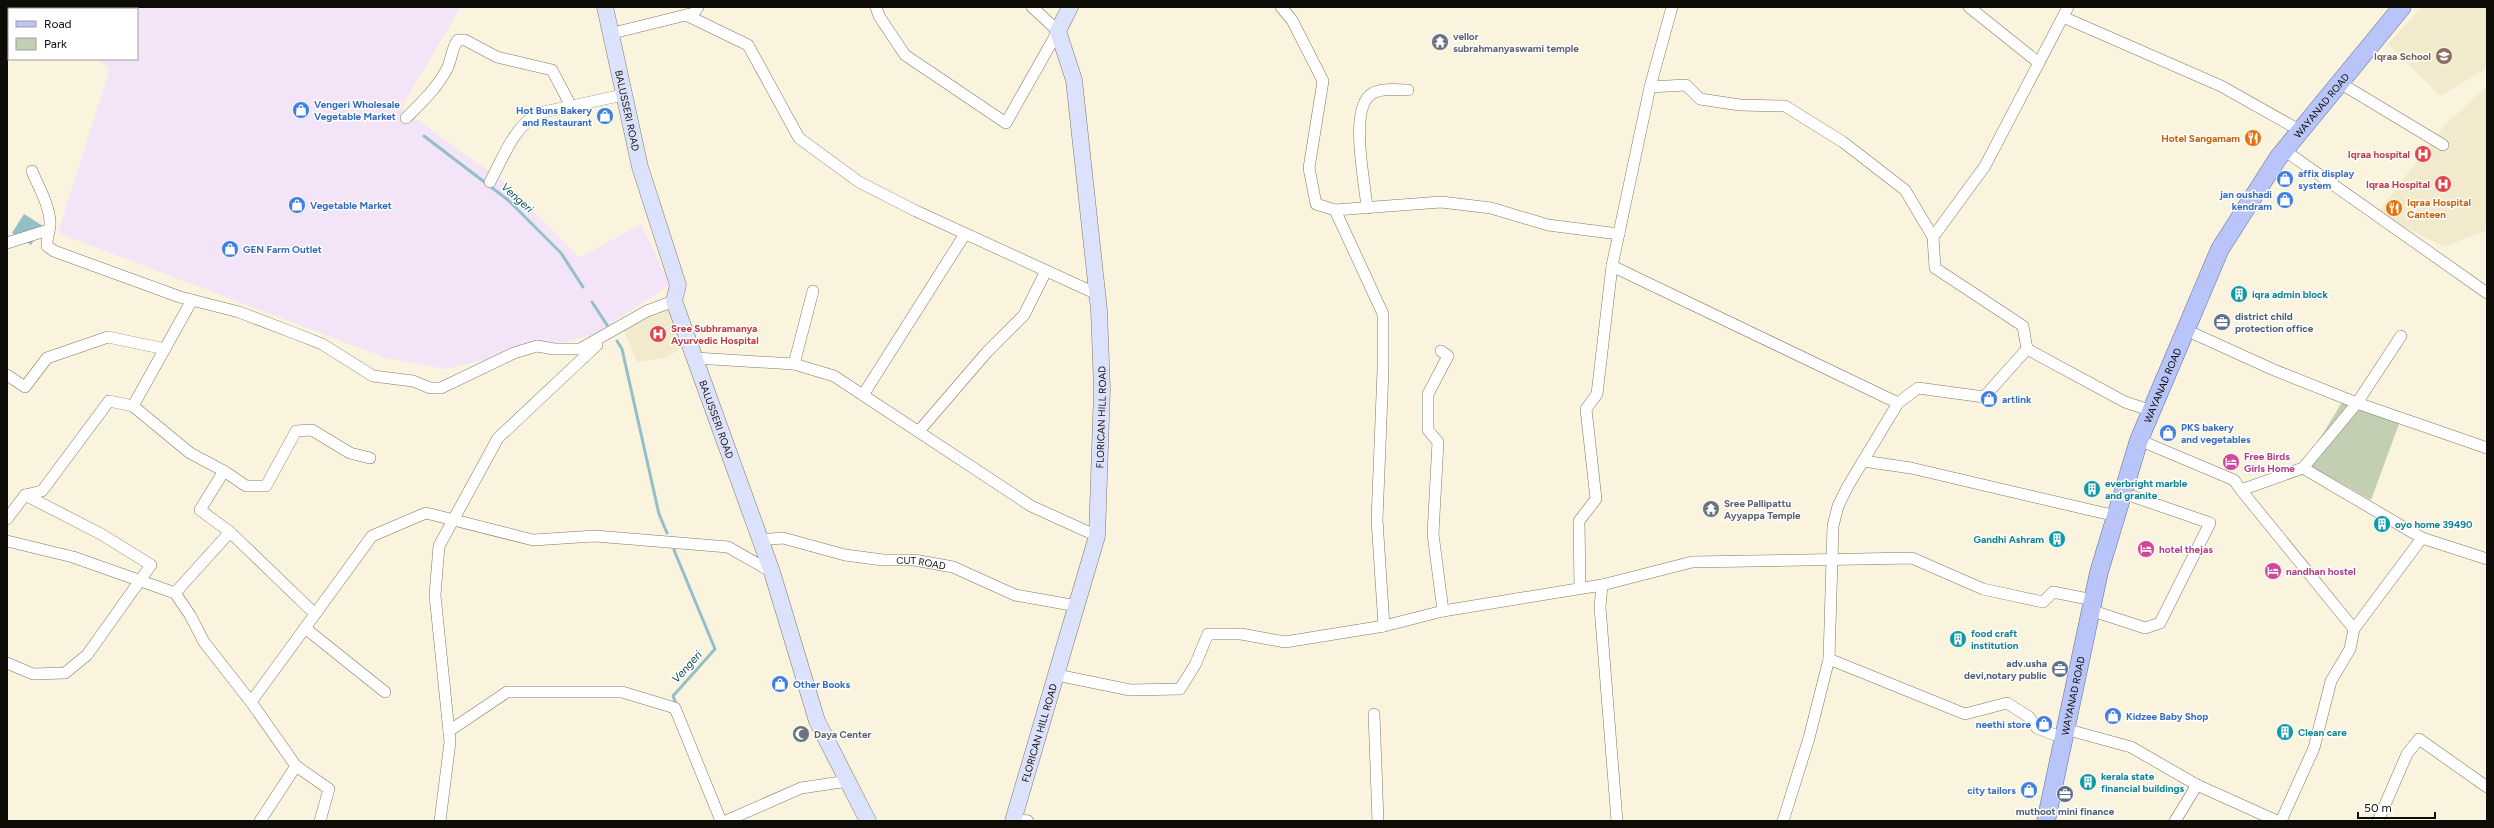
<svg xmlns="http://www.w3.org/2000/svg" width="2494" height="828" font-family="Figtree,sans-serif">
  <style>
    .commercial { fill: #f3e4f7 }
    .built { fill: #f1eacc }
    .green { fill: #c3cfb2 }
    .water { fill: #93c0c8 }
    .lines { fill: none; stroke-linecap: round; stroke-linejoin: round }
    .stream { stroke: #93c0c8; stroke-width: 3 }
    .street-casing { stroke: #7e7966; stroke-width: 12 }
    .secondary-casing { stroke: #7e7966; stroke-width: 17 }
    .primary-casing { stroke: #5f6ca1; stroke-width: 19 }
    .street { stroke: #fff; stroke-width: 11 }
    .secondary { stroke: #dce2fc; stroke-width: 16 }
    .primary { stroke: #b9c5f8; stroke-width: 18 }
    .labels { text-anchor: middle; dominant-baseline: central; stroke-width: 3; stroke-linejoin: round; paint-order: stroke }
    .worship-label { font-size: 10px; font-weight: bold; fill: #5b616d; stroke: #fff; text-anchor: start }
    .education-label { font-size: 10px; font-weight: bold; fill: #785e54; stroke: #fff; text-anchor: end }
    .shop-label { font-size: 10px; font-weight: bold; fill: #366cbe; stroke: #fff; text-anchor: start }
    .street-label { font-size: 10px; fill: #0e0c06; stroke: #fff }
    .food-label { font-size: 10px; font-weight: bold; fill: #c56008; stroke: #fff; text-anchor: end }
    .health-label { font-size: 10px; font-weight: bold; fill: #be3a42; stroke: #fff; text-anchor: end }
    .culture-label { font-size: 10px; font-weight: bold; fill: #0d838f; stroke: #fff; text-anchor: start }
    .service-label { font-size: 10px; font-weight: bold; fill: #4e5e75; stroke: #fff; text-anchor: start }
    .hotel-label { font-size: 10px; font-weight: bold; fill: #b23c85; stroke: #fff; text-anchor: start }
    .water-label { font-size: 11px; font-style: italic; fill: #054b54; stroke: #fff }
  </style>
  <rect width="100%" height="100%" fill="#faf4de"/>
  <path class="commercial" d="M30,7H461L401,108L509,186L579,258L641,224L670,285L593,335L445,369L386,358L58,233L110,68L95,59H137V9H28Z"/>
  <g class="built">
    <path d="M2422,7H2487V68L2441,96L2388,44Z"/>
    <path d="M2487,86V230L2444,247L2377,213L2445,125Z"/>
    <path d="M667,304L692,336L678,351L664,358L637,362L624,331L636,320Z"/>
  </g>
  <path class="green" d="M2344,399L2399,424L2371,500L2305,463Z"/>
  <path class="water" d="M24,214L43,226L31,245L12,233Z"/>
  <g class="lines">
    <g class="stream">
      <path d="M424,136L508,200L561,253L583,287"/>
      <path d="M592,302L607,325"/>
      <path d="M617,341L622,349L659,514L667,533"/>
      <path d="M674,550L715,649L673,696L677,706"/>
    </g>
    <g class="street-casing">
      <g id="street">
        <path d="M876,7L879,16L905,55L1006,123L1058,31L1032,7"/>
        <path d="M1281,7L1292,20L1323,81L1309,168L1316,204L1335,210"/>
        <path d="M1969,7L2039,63"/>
        <path d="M686,15L748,45L799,138L859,182L916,211L1097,294"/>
        <path d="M2063,17L2221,86L2301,131"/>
        <path d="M609,34L694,13L698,7"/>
        <path d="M2340,83L2443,145"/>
        <path d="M1650,87L1686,85L1700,99L1740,105L1785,106L1843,142L1905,190L1933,237L1935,268L2023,326L2027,349"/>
        <path d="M406,118C421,103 437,88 447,69C452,59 451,49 458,40H465L497,57L552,70L571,106"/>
        <path d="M2284,150L2487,293"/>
        <path d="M32,171C38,186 49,204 50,222C51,230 46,236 47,246L54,251L180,297L239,312L294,333L322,344L373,376L413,381L430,388H441L514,353L537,346L554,349H580L647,311L674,301"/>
        <path d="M490,182C503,158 514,126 539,113L623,95"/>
        <path d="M1367,208C1365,183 1350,114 1369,96C1378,87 1396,90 1408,90"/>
        <path d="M1933,237L1985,166L2068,7"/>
        <path d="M7,243L48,230"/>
        <path d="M1612,266L1898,403"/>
        <path d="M2186,330L2274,370L2357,403L2487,448"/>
        <path d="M695,358L794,364L834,376L1031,506L1097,536"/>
        <path d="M794,364L813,291"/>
        <path d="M7,375L25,387L47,358L108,337L165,349"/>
        <path d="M863,395L965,234"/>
        <path d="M133,406L190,453L224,471L246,486H266L296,431L312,430L350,453L370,458"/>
        <path d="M919,431L987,352L1024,315L1046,271"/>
        <path d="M2139,440L2234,480L2241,490"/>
        <path d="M1863,461L1911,468L2116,516"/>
        <path d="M2303,468L2422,538L2487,559"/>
        <path d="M224,471L200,510L230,532"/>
        <path d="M7,519L25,495L42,491L109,401L133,406L192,300"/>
        <path id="s1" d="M760,540L783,538L845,555L883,560H914L953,567L1015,595L1077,606"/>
        <path d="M7,541L73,557L175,593L190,615L204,642L251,702L296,766L260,821"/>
        <path d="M1602,585L1692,562L1912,558L1983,589L2043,602L2053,592L2093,600"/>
        <path d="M1580,588L1579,521L1596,499L1586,409L1597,394L1612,266L1650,87L1672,7"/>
        <path d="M175,593L230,532L315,614"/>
        <path d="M2090,610L2145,628L2160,623L2210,523L2123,493"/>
        <path d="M1443,611L1602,585L1600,607L1617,821"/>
        <path d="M1384,626L1377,520L1383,370V314L1335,210L1441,202L1491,208L1548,225L1619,234"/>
        <path d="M305,628L385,692"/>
        <path d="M2354,629L2241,490L2303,468L2357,403L2401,336"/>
        <path d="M1829,659L1965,714L2007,703L2029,717L2037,728L2063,738"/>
        <path d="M7,663L33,674L65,673L87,655L151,565L101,534L25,495"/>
        <path d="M1057,675L1130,690L1180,689L1195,665L1208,634H1241L1285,642L1384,626L1443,611L1433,534L1438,442L1428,430V394L1448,356L1441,351"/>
        <path d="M251,702L372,536L426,513L533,540L595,536L728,547L772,572"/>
        <path d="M1374,714L1378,821"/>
        <path d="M2065,729L2131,747L2197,785L2277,821"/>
        <path d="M449,731L507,692H622L675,708L721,821"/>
        <path d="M296,766L329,789L320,821"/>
        <path d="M1013,819L1028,821"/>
        <path d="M440,821L450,742L435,595L439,546L498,438L597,345"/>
        <path d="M726,821L801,788L848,781"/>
        <path d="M1783,821L1809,738L1829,659L1833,526L1838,506L1848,486L1898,403L1918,388L1984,397L2027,349L2125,402L2152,411"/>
        <path d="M2175,821L2197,785"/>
        <path d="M2281,821L2314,748L2331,681L2350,649L2354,629L2422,538"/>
        <path d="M2378,821L2407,754L2419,739L2487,787"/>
      </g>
    </g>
    <g class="secondary-casing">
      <g id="secondary">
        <path id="s2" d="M605,7L640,167L678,285L674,301L772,572L817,721L868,821"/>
        <path id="s3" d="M1013,821L1097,536L1102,389L1099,310L1074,80L1058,31L1070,7"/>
      </g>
    </g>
    <g class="primary-casing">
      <g id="primary">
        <path id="s4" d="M2046,821L2099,572L2139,440L2220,249L2278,158L2402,7"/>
      </g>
    </g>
    <use href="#street" class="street"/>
    <use href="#secondary" class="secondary"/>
    <use href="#primary" class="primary"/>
  </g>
  <defs>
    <g id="temple-disc" transform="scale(0.9)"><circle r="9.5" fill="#6b7280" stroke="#fff"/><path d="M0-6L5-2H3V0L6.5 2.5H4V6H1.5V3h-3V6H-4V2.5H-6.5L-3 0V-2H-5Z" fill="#fff"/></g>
    <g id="school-disc" transform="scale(0.9)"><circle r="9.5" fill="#8d6e63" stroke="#fff"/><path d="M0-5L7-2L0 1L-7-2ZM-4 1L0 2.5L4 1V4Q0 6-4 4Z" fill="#fff"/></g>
    <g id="shop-disc" transform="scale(0.9)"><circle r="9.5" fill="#3f7fe0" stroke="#fff"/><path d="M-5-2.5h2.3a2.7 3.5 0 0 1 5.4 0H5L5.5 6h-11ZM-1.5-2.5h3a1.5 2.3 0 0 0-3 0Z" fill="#fff"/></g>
    <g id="restaurant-disc" transform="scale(0.9)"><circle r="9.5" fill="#e8710a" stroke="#fff"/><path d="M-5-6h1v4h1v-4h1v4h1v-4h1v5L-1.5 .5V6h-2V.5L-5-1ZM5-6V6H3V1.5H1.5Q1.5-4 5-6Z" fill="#fff"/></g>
    <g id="hospital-disc" transform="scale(0.9)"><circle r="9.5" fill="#e0444e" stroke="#fff"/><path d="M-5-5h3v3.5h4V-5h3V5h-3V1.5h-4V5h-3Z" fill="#fff"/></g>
    <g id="building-disc" transform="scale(0.9)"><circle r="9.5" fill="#0f9aa8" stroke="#fff"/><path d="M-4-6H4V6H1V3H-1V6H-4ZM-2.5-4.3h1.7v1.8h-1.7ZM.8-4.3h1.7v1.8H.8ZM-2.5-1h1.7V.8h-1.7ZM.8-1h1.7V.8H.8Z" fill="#fff"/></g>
    <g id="office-disc" transform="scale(0.9)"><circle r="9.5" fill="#5c6f8a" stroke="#fff"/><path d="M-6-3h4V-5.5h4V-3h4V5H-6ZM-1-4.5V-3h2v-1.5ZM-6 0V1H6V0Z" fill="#fff"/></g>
    <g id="hotel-disc" transform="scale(0.9)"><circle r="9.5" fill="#d1479c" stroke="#fff"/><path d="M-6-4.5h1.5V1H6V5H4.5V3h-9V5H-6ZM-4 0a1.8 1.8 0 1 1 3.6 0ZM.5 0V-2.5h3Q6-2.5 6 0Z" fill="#fff"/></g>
    <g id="mosque-disc" transform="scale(0.9)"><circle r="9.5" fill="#6b7280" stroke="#fff"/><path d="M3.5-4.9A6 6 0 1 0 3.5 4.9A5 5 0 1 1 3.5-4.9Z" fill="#fff"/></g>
  </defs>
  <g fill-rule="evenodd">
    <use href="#temple-disc" x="1440" y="42"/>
    <use href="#school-disc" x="2444" y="56"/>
    <use href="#shop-disc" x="301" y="110"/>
    <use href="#shop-disc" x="605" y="116"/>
    <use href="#restaurant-disc" x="2253" y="138"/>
    <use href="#hospital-disc" x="2423" y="154"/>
    <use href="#shop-disc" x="2285" y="179"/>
    <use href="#hospital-disc" x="2443" y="184"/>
    <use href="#shop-disc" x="2285" y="200"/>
    <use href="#shop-disc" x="297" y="205"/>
    <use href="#restaurant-disc" x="2394" y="208"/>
    <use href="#shop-disc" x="230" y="249"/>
    <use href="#building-disc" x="2239" y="294"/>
    <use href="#office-disc" x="2222" y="322"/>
    <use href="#hospital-disc" x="658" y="334"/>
    <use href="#shop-disc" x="1989" y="399"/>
    <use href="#shop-disc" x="2168" y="433"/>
    <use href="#hotel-disc" x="2231" y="462"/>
    <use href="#building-disc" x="2092" y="489"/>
    <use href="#temple-disc" x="1711" y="509"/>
    <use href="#building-disc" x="2382" y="524"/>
    <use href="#building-disc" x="2057" y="539"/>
    <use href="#hotel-disc" x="2146" y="549"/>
    <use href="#hotel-disc" x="2273" y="571"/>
    <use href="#building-disc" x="1958" y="639"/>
    <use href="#office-disc" x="2060" y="669"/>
    <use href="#shop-disc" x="780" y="684"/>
    <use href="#shop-disc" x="2113" y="716"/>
    <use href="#shop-disc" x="2044" y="724"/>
    <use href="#building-disc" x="2285" y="732"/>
    <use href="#mosque-disc" x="801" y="734"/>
    <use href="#building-disc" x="2088" y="782"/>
    <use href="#shop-disc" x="2029" y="790"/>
    <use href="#office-disc" x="2065" y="794"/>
  </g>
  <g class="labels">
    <g class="worship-label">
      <text x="1453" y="36">vellor<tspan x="1453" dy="12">subrahmanyaswami temple</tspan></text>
      <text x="1724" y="503">Sree Pallipattu<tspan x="1724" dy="12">Ayyappa Temple</tspan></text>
      <text x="814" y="734">Daya Center</text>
    </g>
    <g class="education-label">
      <text x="2431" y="56">Iqraa School</text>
    </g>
    <g class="shop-label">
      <text x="314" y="104">Vengeri Wholesale<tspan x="314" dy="12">Vegetable Market</tspan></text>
      <text x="592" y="110" text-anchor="end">Hot Buns Bakery<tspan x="592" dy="12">and Restaurant</tspan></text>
      <text x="2298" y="173">affix display<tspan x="2298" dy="12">system</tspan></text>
      <text x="2272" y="194" text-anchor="end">jan oushadi<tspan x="2272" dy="12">kendram</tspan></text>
      <text x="310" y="205">Vegetable Market</text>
      <text x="243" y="249">GEN Farm Outlet</text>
      <text x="2002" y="399">artlink</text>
      <text x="2181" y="427">PKS bakery<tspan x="2181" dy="12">and vegetables</tspan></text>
      <text x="793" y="684">Other Books</text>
      <text x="2126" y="716">Kidzee Baby Shop</text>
      <text x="2031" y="724" text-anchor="end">neethi store</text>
      <text x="2016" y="790" text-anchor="end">city tailors</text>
    </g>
    <g class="street-label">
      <text stroke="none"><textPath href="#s4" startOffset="776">WAYANAD ROAD</textPath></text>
      <text stroke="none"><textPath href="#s2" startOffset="106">BALUSSERI ROAD</textPath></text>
      <text stroke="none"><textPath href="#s4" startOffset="452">WAYANAD ROAD</textPath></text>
      <text stroke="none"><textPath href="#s3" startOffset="416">FLORICAN HILL ROAD</textPath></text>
      <text stroke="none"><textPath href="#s2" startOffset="430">BALUSSERI ROAD</textPath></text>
      <text stroke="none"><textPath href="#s1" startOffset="164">CUT ROAD</textPath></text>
      <text stroke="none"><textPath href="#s4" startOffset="128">WAYANAD ROAD</textPath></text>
      <text stroke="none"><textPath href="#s3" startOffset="92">FLORICAN HILL ROAD</textPath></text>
    </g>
    <g class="food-label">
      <text x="2240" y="138">Hotel Sangamam</text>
      <text x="2407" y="202" text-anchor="start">Iqraa Hospital<tspan x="2407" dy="12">Canteen</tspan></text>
    </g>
    <g class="health-label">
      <text x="2410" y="154">Iqraa hospital</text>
      <text x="2430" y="184">Iqraa Hospital</text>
      <text x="671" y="328" text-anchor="start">Sree Subhramanya<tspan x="671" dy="12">Ayurvedic Hospital</tspan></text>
    </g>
    <g class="culture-label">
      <text x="2252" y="294">iqra admin block</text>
      <text x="2105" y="483">everbright marble<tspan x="2105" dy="12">and granite</tspan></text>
      <text x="2395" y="524">oyo home 39490</text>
      <text x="2044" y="539" text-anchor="end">Gandhi Ashram</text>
      <text x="1971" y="633">food craft<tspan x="1971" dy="12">institution</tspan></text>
      <text x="2298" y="732">Clean care</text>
      <text x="2101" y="776">kerala state<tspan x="2101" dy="12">financial buildings</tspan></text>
    </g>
    <g class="service-label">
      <text x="2235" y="316">district child<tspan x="2235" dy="12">protection office</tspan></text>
      <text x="2047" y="663" text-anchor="end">adv.usha<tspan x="2047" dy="12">devi,notary public</tspan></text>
      <text x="2065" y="811" text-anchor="middle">muthoot mini finance</text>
    </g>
    <g class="hotel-label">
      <text x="2244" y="456">Free Birds<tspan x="2244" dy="12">Girls Home</tspan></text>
      <text x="2159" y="549">hotel thejas</text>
      <text x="2286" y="571">nandhan hostel</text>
    </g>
    <g class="water-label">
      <text transform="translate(517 198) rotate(42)">Vengeri</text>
      <text transform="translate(687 667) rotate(-48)">Vengeri</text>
    </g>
  </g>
  <rect width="2494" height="828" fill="none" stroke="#0e0c06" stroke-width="16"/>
  <rect x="8" y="8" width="130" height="52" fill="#ffffff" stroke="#9f9e9b"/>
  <rect x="16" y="21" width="20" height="6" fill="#b9c5f8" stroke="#9f9e9b"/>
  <text x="44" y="28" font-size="12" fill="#0e0c06">Road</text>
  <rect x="16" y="38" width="20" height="12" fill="#c3cfb2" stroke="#9f9e9b"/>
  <text x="44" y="48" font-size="12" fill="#0e0c06">Park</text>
  <path d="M2358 812v6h77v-6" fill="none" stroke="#0e0c06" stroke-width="2"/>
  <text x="2364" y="812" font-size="12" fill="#0e0c06" stroke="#ffffff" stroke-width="3" paint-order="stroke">50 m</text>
</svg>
